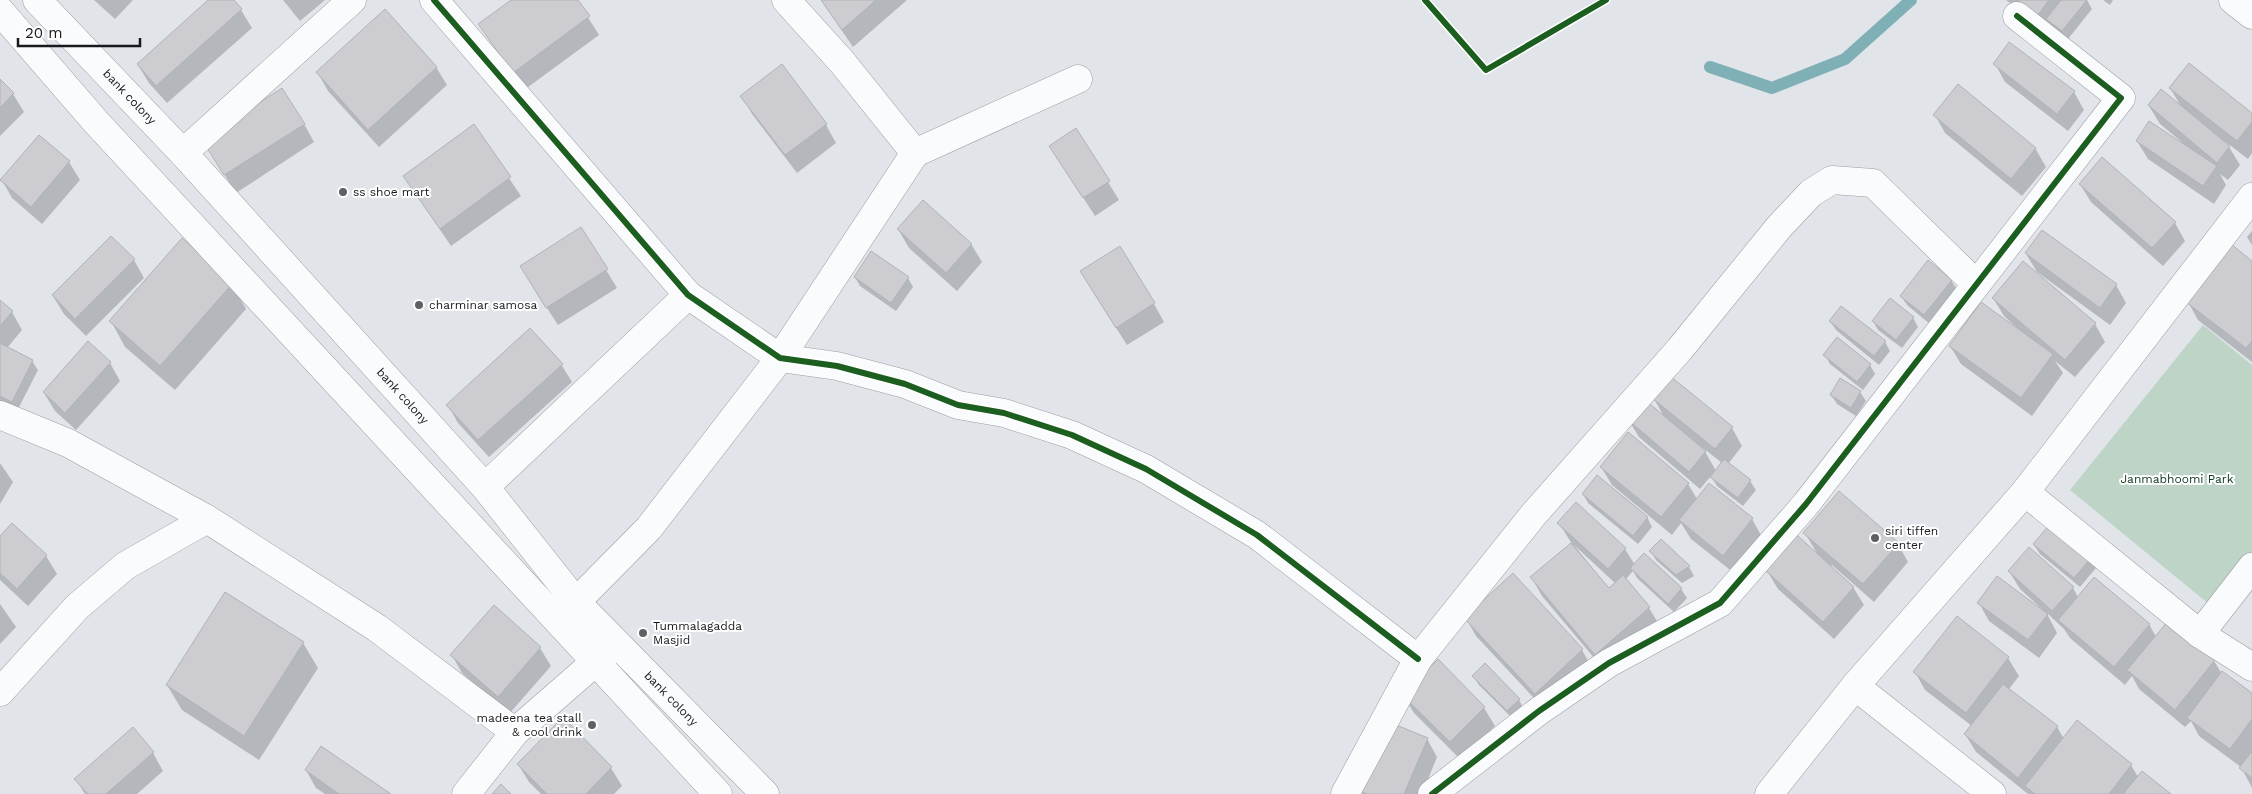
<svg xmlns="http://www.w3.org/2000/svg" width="2252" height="794" font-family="'Work Sans',sans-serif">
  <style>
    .green { fill: #bdd4c7 }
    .shadow { fill: #0003; fill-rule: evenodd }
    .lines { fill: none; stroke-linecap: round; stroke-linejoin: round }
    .stream { stroke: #7fb0b5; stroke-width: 12 }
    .building { fill: #cdcdd1; stroke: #b2b2b6 }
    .minor-casing { stroke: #9b9ea1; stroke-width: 29 }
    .major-casing { stroke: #9b9ea1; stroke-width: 29 }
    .minor { stroke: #fafbfc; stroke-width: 28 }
    .major { stroke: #fafbfc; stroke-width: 28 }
    .cycleway-casing { stroke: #fff; stroke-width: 9 }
    .cycleway { stroke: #1b5e20; stroke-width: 6 }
    .poi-dot { fill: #5e6065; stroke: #fff; stroke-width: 2 }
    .labels { text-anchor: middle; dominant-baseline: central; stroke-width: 4; stroke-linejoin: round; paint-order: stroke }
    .street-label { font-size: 12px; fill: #17191d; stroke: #fff }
    .poi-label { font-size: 12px; fill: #17191d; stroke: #fff; text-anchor: start }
    .park-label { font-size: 12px; fill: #0f3620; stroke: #fff }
  </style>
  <rect width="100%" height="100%" fill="#e1e5ea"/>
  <path class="green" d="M2203,325L2252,365V554L2210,605L2070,490Z"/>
  <g class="shadow">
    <path d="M94,0H133L115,19Z"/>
    <path d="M210,0H232L241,10L252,28L167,103L149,83L138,65Z"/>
    <path d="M283,0H325L300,21Z"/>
    <path d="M513,0H577L599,35L524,90L480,25Z"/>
    <path d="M821,0H907L853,47Z"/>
    <path d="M2006,0H2087L2092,9L2068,39L2049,33Z"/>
    <path d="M2103,0H2113L2110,5Z"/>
    <path d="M1995,64L2074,92L2084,110L2068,131L2005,82Z"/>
    <path d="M436,67L447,85L379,147L328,91L318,73Z"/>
    <path d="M0,80L13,94L24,112L0,136Z"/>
    <path d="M2170,88L2252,114V153L2248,159L2226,142L2240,165L2228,180L2220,174L2226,185L2214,204L2148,159L2137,141L2183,143L2160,124L2149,106L2182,108Z"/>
    <path d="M742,96L826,125L836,143L797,173L752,114Z"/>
    <path d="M1935,115L2035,148L2046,167L2022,196L1945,133Z"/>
    <path d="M304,124L314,142L236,193L214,158Z"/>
    <path d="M474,126L521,196L451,246L404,176Z"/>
    <path d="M1076,130L1119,200L1095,216L1050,146Z"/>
    <path d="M69,162L80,180L42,224L12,198L2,180Z"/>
    <path d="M2080,184L2175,223L2185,241L2163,266L2091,202Z"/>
    <path d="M898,229L971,244L982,262L957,291L909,248Z"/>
    <path d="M2252,231V245L2247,237Z"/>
    <path d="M2026,254L2116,285L2126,303L2110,325L2037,272Z"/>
    <path d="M134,260L144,278L86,336L64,314L53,296Z"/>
    <path d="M2252,262V362L2198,320L2188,302Z"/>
    <path d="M606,270L617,288L558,325L532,285Z"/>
    <path d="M855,277L908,278L913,287L896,311L860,286Z"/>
    <path d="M1951,280L1957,290L1930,324L1907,305L1901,296Z"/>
    <path d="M232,284L246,309L175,390L125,347L111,321Z"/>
    <path d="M1092,290L1154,304L1164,322L1127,345Z"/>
    <path d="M1993,298L2095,324L2105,342L2075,377L2055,361L2063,373L2032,416L1961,364L1950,346L2015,328L2016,327L2004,316Z"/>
    <path d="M1890,300L1913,318L1918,327L1902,348L1878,330L1873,321Z"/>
    <path d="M0,301L12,312L22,330L7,348L32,361L38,370L17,411L0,402Z"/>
    <path d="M1830,321L1885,342L1890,351L1879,365L1836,330Z"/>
    <path d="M1825,355L1870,365L1875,374L1863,390L1830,364Z"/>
    <path d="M110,363L120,381L76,430L55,411L44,393Z"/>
    <path d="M561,364L572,382L489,457L458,423L448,405Z"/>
    <path d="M1860,392L1866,401L1856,416L1837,404L1831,395Z"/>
    <path d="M1654,399L1732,428L1742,446L1728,464L1750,481L1756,490L1743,506L1717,486L1711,476L1700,489L1639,437L1628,419L1665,418ZM1703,448L1722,463L1716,471Z"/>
    <path d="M1628,434L1688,484L1697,499L1752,519L1762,537L1734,573L1691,539L1681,523L1672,535L1612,485L1601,467Z"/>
    <path d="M0,463L13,482L0,504Z"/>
    <path d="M1583,494L1647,517L1652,527L1638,544L1588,503Z"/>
    <path d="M1576,504L1625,549L1635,565L1644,555L1681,589L1687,598L1674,612L1637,578L1633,571L1625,580L1649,608L1660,626L1606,672L1542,596L1532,578L1572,544L1559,523ZM1574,545L1615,583L1609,589Z"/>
    <path d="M1805,533L1898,544L1908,562L1874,602L1832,565L1830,567L1853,587L1864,605L1834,639L1778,589L1767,571L1818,555Z"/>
    <path d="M0,538L46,556L57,574L28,606L0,580Z"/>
    <path d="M1661,541L1689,567L1694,576L1682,583L1656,560L1651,551Z"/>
    <path d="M2034,545L2090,558L2096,568L2080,587L2040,554Z"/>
    <path d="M2009,571L2073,588L2078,597L2149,624L2156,637L2168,623L2214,661L2222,674L2252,695V788L2241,767L2199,736L2191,721L2185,727L2139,689L2132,676L2125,685L2070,638L2064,629L2046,612L2057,633L2039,658L1989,621L1979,603L2042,609L2020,589Z"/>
    <path d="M0,604L16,627L0,644Z"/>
    <path d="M494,607L540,648L551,666L509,714L462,673L452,655Z"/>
    <path d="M1466,618L1582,650L1592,668L1546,711L1476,636Z"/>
    <path d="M1958,618L2008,658L2019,676L2009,689L2057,727L2064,739L2131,765L2138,777L2169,794H2028L1976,752L1965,734L1972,726L1925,690L1915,672Z"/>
    <path d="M303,643L318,668L259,760L182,710L167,685Z"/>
    <path d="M1473,676L1519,700L1524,709L1513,719L1479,685Z"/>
    <path d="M1403,695L1484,708L1495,726L1461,760L1414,713Z"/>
    <path d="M563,719L611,768L622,786L614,794H541L529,782L518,764Z"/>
    <path d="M133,729L153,753L163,771L137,794H85L76,779Z"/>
    <path d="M1427,739L1437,757L1422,794H1363L1361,791Z"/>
    <path d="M306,770L389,794H325L316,788Z"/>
  </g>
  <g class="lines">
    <path class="stream" d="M1710,67L1772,88L1845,59L1911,0"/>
  </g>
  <g class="building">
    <path d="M208,0H234L242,9L156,86L137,64Z"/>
    <path d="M511,0H578L590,16L513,73L478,24Z"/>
    <path d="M821,0H876L842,30Z"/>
    <path d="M2017,0H2049L2038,15Z"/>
    <path d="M2061,0H2087L2062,31L2046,19Z"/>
    <path d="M385,9L437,67L368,130L316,72Z"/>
    <path d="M2009,42L2075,91L2057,114L1993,64Z"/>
    <path d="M2189,63L2252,113V122L2237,141L2169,88Z"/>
    <path d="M782,64L827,124L785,155L740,96Z"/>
    <path d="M0,79L14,93L0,108Z"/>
    <path d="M1958,84L2036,148L2011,179L1933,115Z"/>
    <path d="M282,88L305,124L224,175L202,140Z"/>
    <path d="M2161,89L2230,146L2217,163L2148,105Z"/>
    <path d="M2149,121L2217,166L2203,186L2136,141Z"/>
    <path d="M474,124L511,177L440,229L403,176Z"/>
    <path d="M1076,128L1110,181L1083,198L1049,146Z"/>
    <path d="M39,135L70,161L31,207L0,180Z"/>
    <path d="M2102,157L2176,222L2152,248L2079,184Z"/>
    <path d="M923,200L972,244L946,273L897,229Z"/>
    <path d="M581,227L608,269L546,308L520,266Z"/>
    <path d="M2042,230L2117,284L2100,308L2025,253Z"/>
    <path d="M111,236L135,259L75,319L52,295Z"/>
    <path d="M182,238L233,283L160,366L109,321Z"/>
    <path d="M2231,244L2252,261V341L2246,348L2186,302Z"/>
    <path d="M1120,246L1155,303L1116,328L1080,271Z"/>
    <path d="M871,251L909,277L891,303L854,277Z"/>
    <path d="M1928,260L1952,280L1924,315L1900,296Z"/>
    <path d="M2023,261L2096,323L2065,360L1992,298Z"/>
    <path d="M1890,298L1914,317L1896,340L1872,321Z"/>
    <path d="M0,300L13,311L0,326Z"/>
    <path d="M1981,302L2053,354L2021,398L1949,346Z"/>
    <path d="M1841,306L1886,341L1874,356L1829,321Z"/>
    <path d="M530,328L563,364L478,440L446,405Z"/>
    <path d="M1837,337L1871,364L1857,382L1823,355Z"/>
    <path d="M88,341L111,362L65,413L43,392Z"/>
    <path d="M0,343L33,360L12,402L0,396Z"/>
    <path d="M1670,376L1733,427L1715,449L1652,398Z"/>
    <path d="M1840,378L1861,391L1851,408L1830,395Z"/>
    <path d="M1644,399L1706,451L1689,472L1627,419Z"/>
    <path d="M1628,432L1689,483L1661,517L1600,467Z"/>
    <path d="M1724,459L1751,480L1738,498L1710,477Z"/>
    <path d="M1597,475L1648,517L1633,536L1582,494Z"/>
    <path d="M1709,483L1753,518L1723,556L1679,520Z"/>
    <path d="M1839,491L1899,543L1863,584L1803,533Z"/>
    <path d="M1576,502L1626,548L1608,569L1557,523Z"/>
    <path d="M12,523L47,555L17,589L0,573V536Z"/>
    <path d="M2050,524L2091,558L2074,578L2033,544Z"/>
    <path d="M1797,535L1854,587L1823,622L1766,571Z"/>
    <path d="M1661,539L1690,566L1676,575L1649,551Z"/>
    <path d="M1571,543L1609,588L1623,575L1650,607L1595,655L1530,577Z"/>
    <path d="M2029,547L2074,587L2052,611L2008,571Z"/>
    <path d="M1644,553L1682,588L1668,604L1630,568Z"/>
    <path d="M1513,573L1583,649L1535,694L1464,618Z"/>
    <path d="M1997,576L2048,614L2028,640L1977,603Z"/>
    <path d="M2094,577L2150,624L2114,667L2058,620Z"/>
    <path d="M225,592L304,642L244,736L166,685Z"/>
    <path d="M494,605L541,647L498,697L450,655Z"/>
    <path d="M1957,616L2009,657L1966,713L1913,672Z"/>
    <path d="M2168,621L2215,660L2175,710L2127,670Z"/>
    <path d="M1438,659L1485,707L1450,742L1402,695Z"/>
    <path d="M1485,663L1520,699L1507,711L1472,676Z"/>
    <path d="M2222,671L2252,693V719L2230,749L2187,718Z"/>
    <path d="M2003,684L2058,726L2018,778L1964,734Z"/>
    <path d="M563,717L612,767L586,794H547L517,764Z"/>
    <path d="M2077,720L2132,764L2109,794H2035L2025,786Z"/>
    <path d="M1389,722L1428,738L1404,794H1367L1360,791Z"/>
    <path d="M133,727L154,752L106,794H88L74,779Z"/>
    <path d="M321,746L391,794H339L305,770Z"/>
    <path d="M2252,751V778L2239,768Z"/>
    <path d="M2142,771L2171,794H2123Z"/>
    <path d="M501,784L511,794H492Z"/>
  </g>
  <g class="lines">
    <g class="minor-casing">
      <g id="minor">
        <path d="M434,0L688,295L780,358L837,366L905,384L958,405L1004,413L1072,435L1146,469L1257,535L1418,659"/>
        <path d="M786,0L842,62L915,153L1078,79"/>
        <path d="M2233,0L2252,15"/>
        <path d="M183,153L352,0"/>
        <path d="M0,415L68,443L207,519L377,628L515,732"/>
        <path d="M485,487L688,295"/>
        <path d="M2025,492L2200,634L2252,667"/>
        <path d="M576,602L649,528L780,358L915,153"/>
        <path d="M2200,634L2252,567"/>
        <path d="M1855,686L1992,794"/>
        <path d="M0,692L77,607L125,566L207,519"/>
        <path d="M466,794L515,732L616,644"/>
        <path d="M1345,794L1418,659L1534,514L1680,349L1779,227L1811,193L1832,180L1873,183L1976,284"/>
        <path d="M1432,794L1539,711L1609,663L1720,603L1806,504L2121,98L2017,16"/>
        <path d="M1769,794L1855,686L2025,492L2252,197"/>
      </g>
    </g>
    <g class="major-casing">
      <g id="major">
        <path id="s1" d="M37,0L183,153L485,487L576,602L765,794"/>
        <path d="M0,11L96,122L718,794"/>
      </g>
    </g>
    <use href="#minor" class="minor"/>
    <use href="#major" class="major"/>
    <g class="cycleway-casing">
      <g id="cycleway">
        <path d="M434,0L688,295L780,358L837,366L905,384L958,405L1004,413L1072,435L1146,469L1257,535L1418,659"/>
        <path d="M1425,0L1486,70L1606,0"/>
        <path d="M1432,794L1539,711L1609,663L1720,603L1806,504L2121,98L2017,16"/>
      </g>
    </g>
    <use href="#cycleway" class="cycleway"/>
  </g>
  <g class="poi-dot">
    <circle cx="343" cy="192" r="5"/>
    <circle cx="419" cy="305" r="5"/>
    <circle cx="1875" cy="538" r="5"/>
    <circle cx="643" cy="633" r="5"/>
    <circle cx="592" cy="725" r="5"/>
  </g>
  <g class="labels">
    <g class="street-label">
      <text stroke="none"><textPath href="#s1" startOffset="134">bank colony</textPath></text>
      <text stroke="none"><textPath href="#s1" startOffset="539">bank colony</textPath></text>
      <text stroke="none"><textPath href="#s1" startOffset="944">bank colony</textPath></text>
    </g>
    <g class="poi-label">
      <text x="353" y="192">ss shoe mart</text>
      <text x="429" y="305">charminar samosa</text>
      <text x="1885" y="531">siri tiffen<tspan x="1885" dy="14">center</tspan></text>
      <text x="653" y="626">Tummalagadda<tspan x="653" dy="14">Masjid</tspan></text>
      <text x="582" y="718" text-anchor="end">madeena tea stall<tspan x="582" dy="14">&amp; cool drink</tspan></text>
    </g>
    <g class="park-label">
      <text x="2177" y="479">Janmabhoomi Park</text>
    </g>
  </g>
  <path d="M18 38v8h122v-8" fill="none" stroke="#17191d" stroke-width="2.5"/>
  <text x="25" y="38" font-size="15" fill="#17191d" stroke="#ffffff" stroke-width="4" paint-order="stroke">20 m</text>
</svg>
